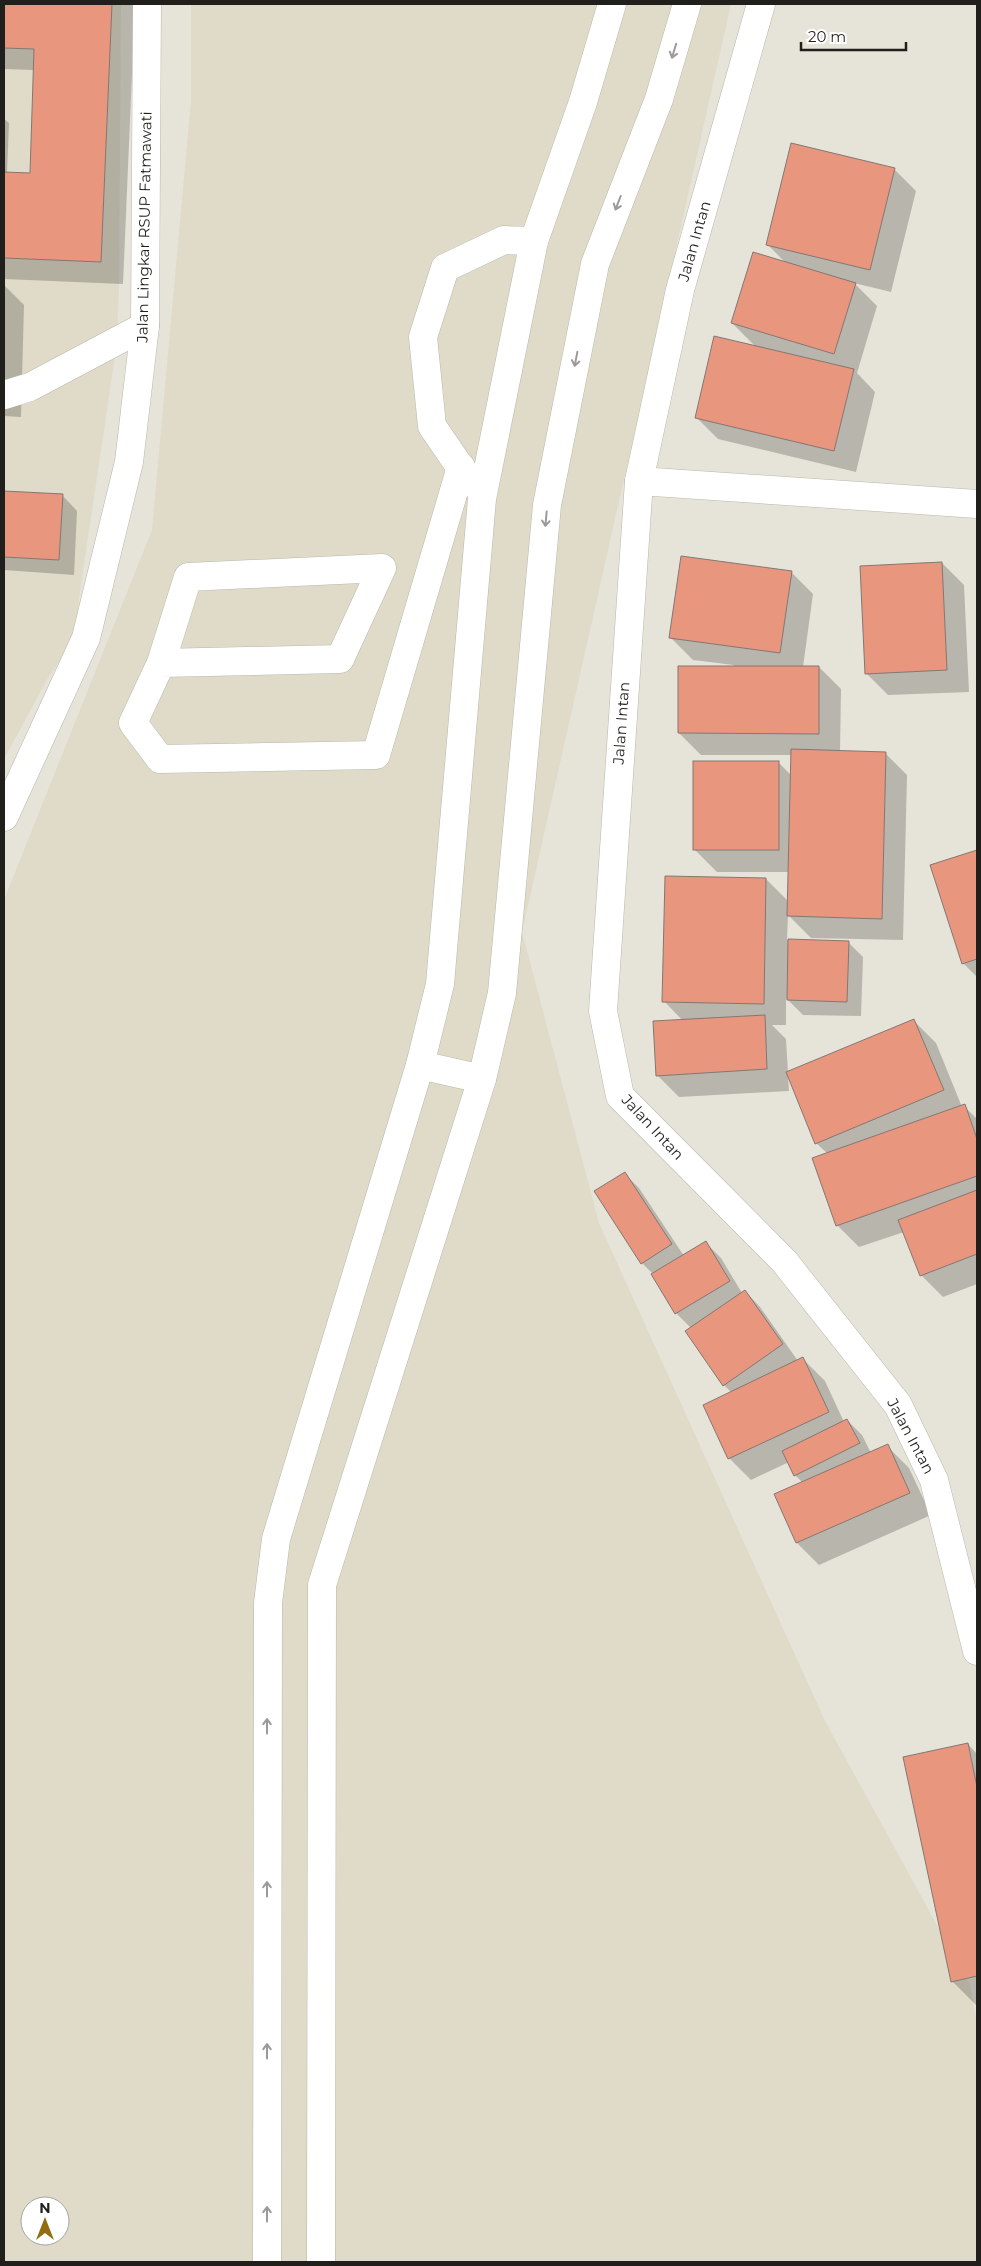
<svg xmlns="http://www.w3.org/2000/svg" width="981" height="2266" font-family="Montserrat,sans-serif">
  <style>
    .built { fill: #dfdbc8; fill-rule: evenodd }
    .shadow { fill: #0003 }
    .building { fill: #e8967e; stroke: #837774 }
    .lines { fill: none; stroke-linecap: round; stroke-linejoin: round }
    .minor-casing { stroke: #b9b7ac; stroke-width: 29 }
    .minor { stroke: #fff; stroke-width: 28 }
    .oneway { stroke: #9b9a98 }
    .labels { text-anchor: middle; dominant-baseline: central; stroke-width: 4.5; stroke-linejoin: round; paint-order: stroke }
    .street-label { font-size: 15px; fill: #201f1b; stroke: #fff }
  </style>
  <rect width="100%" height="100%" fill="#e6e3d8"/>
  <g class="built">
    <path d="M4,4H121L119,287L117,343L80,591L75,639L48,678L4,759Z"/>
    <path d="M191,4H731L522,932L599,1223L825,1721L970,1985L977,2024V2262H4V900L152,530L191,101ZM30,2206H60V2236H30Z"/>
  </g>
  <g class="shadow">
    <path d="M4,4H135L123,284L4,279V119L9,123L7,173L31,174L34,70L4,69Z"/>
    <path d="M894,169L916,191L891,292L854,283L877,306L857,373L875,392L856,472L718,439L696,417L756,347L732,323L786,263L768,245Z"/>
    <path d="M4,285L24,305L21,417L4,416Z"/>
    <path d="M4,492L62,495L77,511L74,575L4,570Z"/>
    <path d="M942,563L964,585L969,692L888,695L866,673Z"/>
    <path d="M791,572L813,594L803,667H819L841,689L840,752L885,753L907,775L903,940L811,938L788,915L787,940L848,942L863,957L861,1016L803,1015L786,998V1025H772L786,1039L788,1073L914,1021L936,1043L962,1107L964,1106L977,1119V1284L943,1297L921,1275L904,1232L859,1247L837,1225L828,1154L816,1143L788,1076L789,1091L679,1097L657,1075L683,1021L664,1001L766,879L789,902L790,872H717L695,850L778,762L792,776V755H701L679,733L734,665L693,660L671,638Z"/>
    <path d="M977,852V977L963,963L932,866Z"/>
    <path d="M624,1173L639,1188L684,1256L706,1243L721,1258L742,1293L745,1291L760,1307L798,1361L803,1359L825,1381L844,1422L847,1420L862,1435L871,1453L887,1446L909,1468L931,1515L819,1565L797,1543L776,1495L803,1483L795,1475L789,1462L751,1480L729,1458L732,1393L724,1385L691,1328L676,1313L652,1273L642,1263L595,1192Z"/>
    <path d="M968,1744L977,1754V2006L952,1981Z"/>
  </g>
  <g class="building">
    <path d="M4,4H112L101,262L4,258V172L30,173L34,49L4,48Z"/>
    <path d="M791,143L895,168L870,270L766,245Z"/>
    <path d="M753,252L856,283L834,354L731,323Z"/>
    <path d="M714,336L854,369L834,451L695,418Z"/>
    <path d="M4,491L63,494L59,560L4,557Z"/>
    <path d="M681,556L792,571L780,653L669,638Z"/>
    <path d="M942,562L947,670L865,674L860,566Z"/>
    <path d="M678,666H819V734L678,733Z"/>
    <path d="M791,749L886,752L882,919L787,916Z"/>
    <rect x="693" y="761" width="86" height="89"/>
    <path d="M977,850V959L962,964L930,865Z"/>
    <path d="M665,876L766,878L764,1004L662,1002Z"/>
    <path d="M788,939L849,941L847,1002L787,1000Z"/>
    <path d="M765,1015L767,1069L656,1076L653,1021Z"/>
    <path d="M914,1019L944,1090L815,1144L786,1072Z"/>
    <path d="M965,1104L977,1139V1176L836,1226L812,1158Z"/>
    <path d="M625,1172L672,1244L641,1264L594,1191Z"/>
    <path d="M977,1190V1254L920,1276L898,1220Z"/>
    <path d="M706,1241L730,1281L675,1314L651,1274Z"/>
    <path d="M745,1290L783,1344L723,1386L685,1331Z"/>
    <path d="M803,1357L829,1412L728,1459L703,1405Z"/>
    <path d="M847,1419L860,1443L794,1476L782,1451Z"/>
    <path d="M888,1444L910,1493L796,1543L774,1494Z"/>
    <path d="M968,1743L977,1787V1976L951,1982L903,1757Z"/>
  </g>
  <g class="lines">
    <g class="minor-casing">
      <g id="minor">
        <path d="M761,4L680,290L639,481L603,1011L620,1096L784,1261L898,1405L934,1480L977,1651"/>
        <path d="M4,395L30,387L145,326"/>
        <path d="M639,481L977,504"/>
        <path d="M471,483L432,426L423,337L445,268L504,240L534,241"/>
        <path d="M161,663L340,659L382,568L188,577L161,663L133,723L160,759L376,755L461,467"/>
        <path d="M4,817L86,638L129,462L145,326L147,4"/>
        <path d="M420,1065L482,1079"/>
        <path d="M267,2262L268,1603L276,1539L420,1065L440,984L482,499L534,241L583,102L612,4"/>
        <path d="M321,2262L322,1585L482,1079L502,993L547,505L595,264L659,99L687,4"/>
      </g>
    </g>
    <use href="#minor" class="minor"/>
  </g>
  <defs><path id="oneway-shaft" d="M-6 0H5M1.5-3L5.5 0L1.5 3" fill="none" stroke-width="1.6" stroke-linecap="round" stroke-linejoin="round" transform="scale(1.25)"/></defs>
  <g class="oneway">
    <use href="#oneway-shaft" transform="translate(674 51) rotate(107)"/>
    <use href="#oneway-shaft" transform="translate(618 203) rotate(111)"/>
    <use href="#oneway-shaft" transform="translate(576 359) rotate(101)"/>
    <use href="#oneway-shaft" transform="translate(546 519) rotate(95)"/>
    <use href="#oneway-shaft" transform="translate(267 1726) rotate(-90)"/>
    <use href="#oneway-shaft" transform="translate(267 1889) rotate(-90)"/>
    <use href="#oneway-shaft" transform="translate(267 2051) rotate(-90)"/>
    <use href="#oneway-shaft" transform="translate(267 2214) rotate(-90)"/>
  </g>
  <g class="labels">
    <g class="street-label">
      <text transform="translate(144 227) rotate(-89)">Jalan Lingkar RSUP Fatmawati</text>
      <text transform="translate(694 241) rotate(-74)">Jalan Intan</text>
      <text transform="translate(621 723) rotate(-86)">Jalan Intan</text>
      <text transform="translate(653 1127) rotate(47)">Jalan Intan</text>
      <text transform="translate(911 1436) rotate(62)">Jalan Intan</text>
    </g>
  </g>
  <rect width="981" height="2266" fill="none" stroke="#201f1b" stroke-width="10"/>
  <g transform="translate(45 2221)"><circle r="24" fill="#ffffff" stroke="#a6a5a4"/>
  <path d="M0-4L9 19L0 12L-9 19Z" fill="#926b13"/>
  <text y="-8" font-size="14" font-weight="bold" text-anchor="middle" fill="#201f1b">N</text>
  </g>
  <path d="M801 42v8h105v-8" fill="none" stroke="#201f1b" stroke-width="2.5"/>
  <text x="808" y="42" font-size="15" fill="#201f1b" stroke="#ffffff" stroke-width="4" paint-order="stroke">20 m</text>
</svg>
